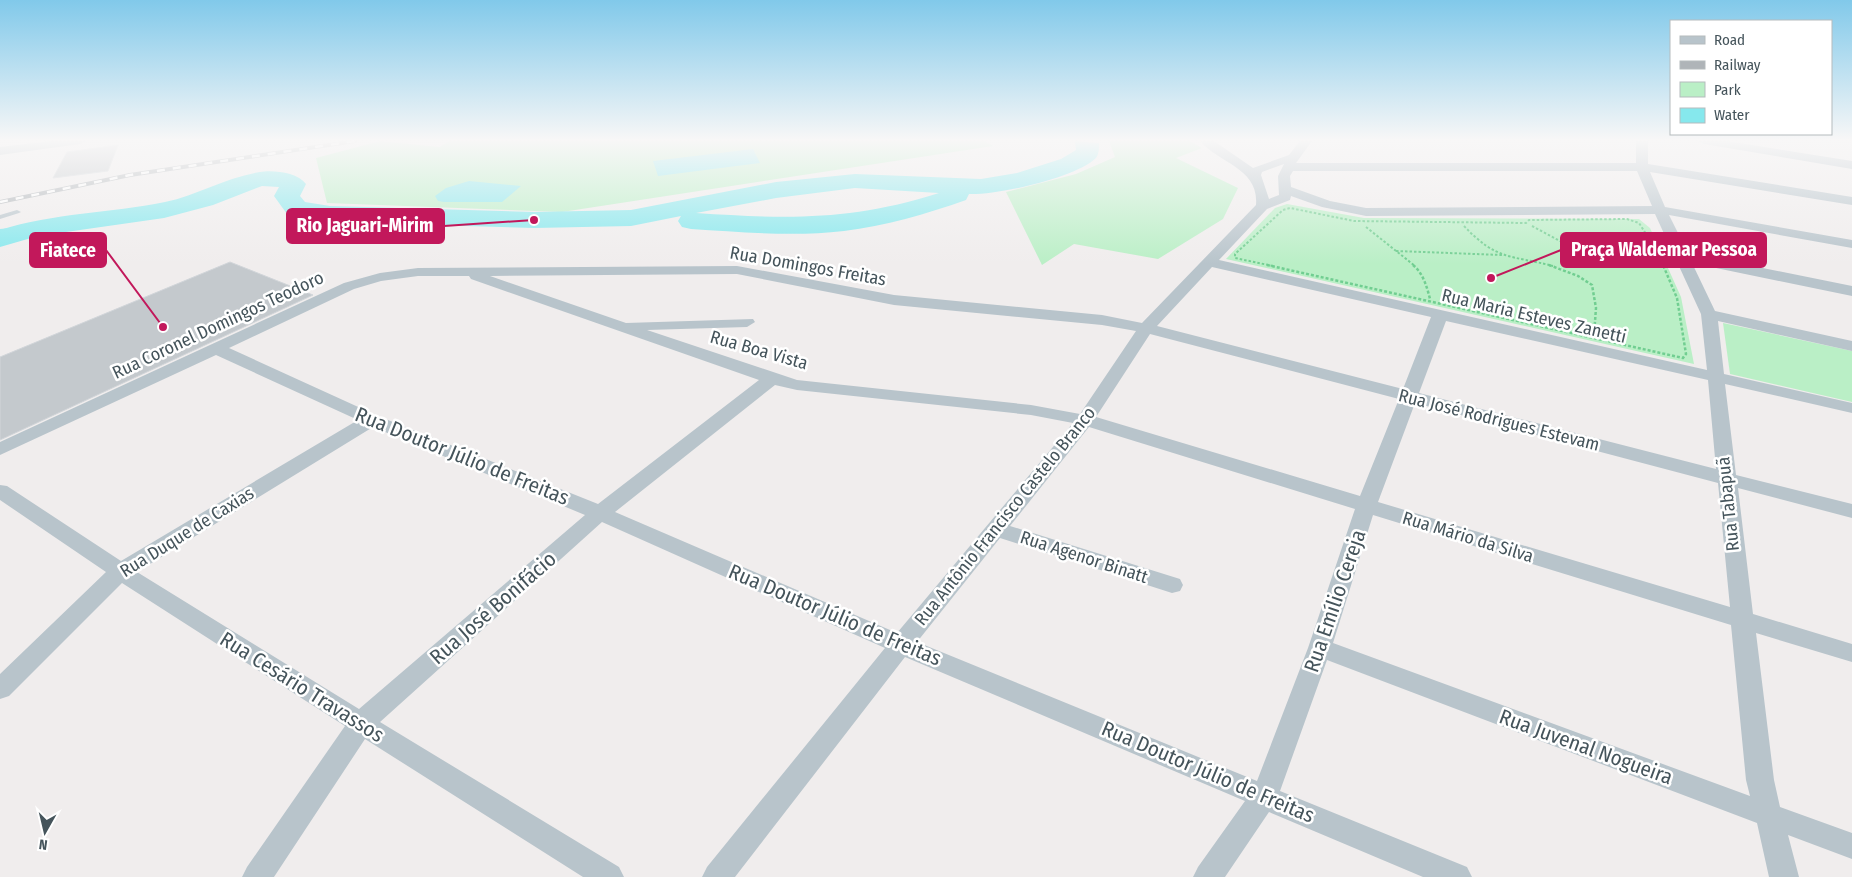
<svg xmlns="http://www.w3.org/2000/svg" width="1852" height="877" font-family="'Fira Sans Condensed',sans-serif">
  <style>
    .green { fill: #baefc6 }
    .water { fill: #86e8ed }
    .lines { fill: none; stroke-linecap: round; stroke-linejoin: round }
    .river { fill: #86e8ed; fill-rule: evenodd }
    .building { fill: #c4c9cd; stroke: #d1d5d9 }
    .path-far1 { stroke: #71ce91; stroke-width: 2; stroke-dasharray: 2.5 2; stroke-linecap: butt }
    .path { stroke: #71ce91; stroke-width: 2.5; stroke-dasharray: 3 2; stroke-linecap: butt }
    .lane { fill: #b8c4cb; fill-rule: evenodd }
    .street { fill: #b8c4cb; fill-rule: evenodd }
    .rail-casing { stroke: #afb4b8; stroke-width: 4 }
    .rail { stroke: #fff; stroke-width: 2.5; stroke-dasharray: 8; stroke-linecap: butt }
    .labels { text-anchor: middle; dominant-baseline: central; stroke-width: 5; stroke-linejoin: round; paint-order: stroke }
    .street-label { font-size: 18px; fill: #45545b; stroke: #fff }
    .near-street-label { font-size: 21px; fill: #45545b; stroke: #fff }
    .leader { fill: none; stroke: #c2185b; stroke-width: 2 }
    .callout-dot { fill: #c2185b; stroke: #fff; stroke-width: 2 }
    .callout { fill: #c2185b; stroke: #c2185b; stroke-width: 2 }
    .callout-label { font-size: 19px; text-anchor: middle; font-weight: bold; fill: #fff }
  </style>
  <rect width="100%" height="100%" fill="#f0eded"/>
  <g class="green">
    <path d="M380,141L440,147L449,141H985L993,146L562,212L327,203L316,158Z"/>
    <path d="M1109,141H1190L1202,148L1176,158L1238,188L1223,219L1158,259L1074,244L1042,265L1006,192L1076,174L1115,157Z"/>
    <path d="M1287,204L1364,218L1639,219L1650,228L1681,297L1694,364L1226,259L1275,208Z"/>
    <path d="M1723,323L1852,351V402L1730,374Z"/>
  </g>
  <g class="water">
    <path d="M753,149L760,163L658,176L653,161Z"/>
    <path d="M469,181L521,186L502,202H444L438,201L435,196L446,188Z"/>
    <path d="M62,223L0,246V229Z"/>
  </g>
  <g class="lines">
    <path class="river" d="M1075,141L1099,143C1099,148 1099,154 1096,158C1075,178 998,195 969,194L966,200C926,214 885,226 844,231C793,237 742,232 691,229L682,227L678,221L681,216L631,226L534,228L330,222L287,214L274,196L279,187L262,186L213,205L164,218L38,236L0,247V230C54,213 110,213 165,202C198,195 227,177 260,172C273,170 297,172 306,184L300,196L305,202L330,206L534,212L631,210L776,182L855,174L981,179L1017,173L1061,159L1076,150ZM855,188L939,193C851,221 787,219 696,213L776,198Z"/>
  </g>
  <g class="building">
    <path d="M118,145L108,171L53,178L67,152Z"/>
    <path d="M230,262L313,295L0,440V357Z"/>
  </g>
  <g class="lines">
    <g class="path-far1">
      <path d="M1464,226C1497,261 1511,255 1553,266"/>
      <path d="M1532,226L1573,248L1657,255"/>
      <path d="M1366,227L1415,266"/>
      <path d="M1396,251L1502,255"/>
      <path d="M1273,266L1235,258V254L1283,210L1290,208L1354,221L1526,223L1529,220L1627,219L1639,223L1655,248L1663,266"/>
    </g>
    <g class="path">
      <path d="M1267,265L1683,358L1686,354L1677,298L1663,265"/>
      <path d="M1413,265C1423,273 1427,287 1430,299"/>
      <path d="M1549,265L1578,276L1592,285L1596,308L1594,335"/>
    </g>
    <path class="lane" d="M17,210L21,212L19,213L0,219V215Z"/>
    <g class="street">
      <path d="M51,141H86L80,144L0,155V147Z"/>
      <path d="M1200,141H1214L1253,168L1289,155L1300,141H1312L1296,163H1636V141H1648V164L1852,197V205L1650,172L1665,207L1852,240V248L1669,215L1688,253L1852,286V296L1692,263L1715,311L1852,341V351L1718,321L1724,374L1852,403V413L1725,384L1736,475L1852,504V518L1738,488L1753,614L1852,644V662L1756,633L1774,780L1780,807L1852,833V859L1788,835L1799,877H1769L1757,823L1327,660L1280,791L1467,867L1472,877H1423L1269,812L1225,877H1193L1198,867L1245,801L905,657L735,877H702L707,867L885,648L602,522L380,722L619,867L624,877H583L365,739L274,877H242L247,867L345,726L122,583L9,696L0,699V674L106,572L0,500V485L7,486L121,561L358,420L216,355L0,455V442L344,283L380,273L418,268L737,266L894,295L1102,315L1142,323L1256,205C1259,168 1220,164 1200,141ZM1284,164L1278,176L1279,195L1269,199L1261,175L1262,172ZM1293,171H1637L1652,206L1366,208L1330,201L1291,187L1290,176ZM1291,196L1322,207L1366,216L1655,214L1701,314L1707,370L1219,260L1267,209L1290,200ZM1212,267L1431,317L1403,389L1157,326ZM737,274L894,305L1102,325L1136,331L1080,414L1031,405L797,380L647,330L747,327L755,322L753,319L626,323L490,276ZM418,276H469L471,279L759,380L598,504L378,416L229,348L354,289L381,281ZM1446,321L1708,380L1716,469L1419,393ZM1150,334L1399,399L1360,496L1096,417ZM775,385L797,390L1031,415L1073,423L897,633L615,512ZM1415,403L1718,483L1730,607L1378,502ZM373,427L585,515L359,709L137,572ZM1089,427L1355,509L1308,648L1257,781L917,642L1000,538L1172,593L1180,591L1183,585L1180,579L1010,526ZM1373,515L1731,625L1746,780L1750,796L1333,643Z"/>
      <path d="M1698,141H1727L1852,161V169L1704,144Z"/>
    </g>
    <g class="rail-casing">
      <path id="rail" d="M0,202L130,175L355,141"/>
    </g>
    <use href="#rail" class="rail"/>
  </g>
  <linearGradient id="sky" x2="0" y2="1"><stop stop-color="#81c9ea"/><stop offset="0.53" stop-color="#f8f7f7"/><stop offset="1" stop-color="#f8f7f7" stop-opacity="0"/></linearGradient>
  <rect width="1852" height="264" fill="url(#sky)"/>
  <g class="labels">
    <g class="street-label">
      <text transform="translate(808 266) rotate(10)">Rua Domingos Freitas</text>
      <text transform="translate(1534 316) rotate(13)">Rua Maria Esteves Zanetti</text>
      <text transform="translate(218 325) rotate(-25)">Rua Coronel Domingos Teodoro</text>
      <text transform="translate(759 350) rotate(16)">Rua Boa Vista</text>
      <text transform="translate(1499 420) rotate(14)">Rua José Rodrigues Estevam</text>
      <text transform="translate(1728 504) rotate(-96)">Rua Tabapuã</text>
      <text transform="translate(1005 516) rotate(-51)">Rua Antônio Francisco Castelo Branco</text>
      <text transform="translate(187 532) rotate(-32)">Rua Duque de Caxias</text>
      <text transform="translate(1468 537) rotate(17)">Rua Mário da Silva</text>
      <text transform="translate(1084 557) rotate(18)">Rua Agenor Binatt</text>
    </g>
    <g class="near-street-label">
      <text transform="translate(462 456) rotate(22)">Rua Doutor Júlio de Freitas</text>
      <text transform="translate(1335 601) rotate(-71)">Rua Emílio Cereja</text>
      <text transform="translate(493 608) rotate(-41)">Rua José Bonifácio</text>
      <text transform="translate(835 615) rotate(23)">Rua Doutor Júlio de Freitas</text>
      <text transform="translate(302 687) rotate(32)">Rua Cesário Travassos</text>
      <text transform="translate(1586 747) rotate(20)">Rua Juvenal Nogueira</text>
      <text transform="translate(1208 772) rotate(23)">Rua Doutor Júlio de Freitas</text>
    </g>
  </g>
  <path class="leader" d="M534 220L444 226M1491 278L1561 250M163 327L106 250"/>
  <g class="callout-dot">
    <circle cx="534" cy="220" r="5"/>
    <circle cx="1491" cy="278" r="5"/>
    <circle cx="163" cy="327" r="5"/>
  </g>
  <g class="callout">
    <rect x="287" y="209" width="157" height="34" rx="5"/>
    <rect x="1561" y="233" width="205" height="34" rx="5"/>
    <rect x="30" y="233" width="76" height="34" rx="5"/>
  </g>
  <g class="callout-label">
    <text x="365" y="232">Rio Jaguari-Mirim</text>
    <text x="1664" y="256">Praça Waldemar Pessoa</text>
    <text x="68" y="257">Fiatece</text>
  </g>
  <rect x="1670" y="20" width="162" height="115" fill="#ffffff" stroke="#b5bbbd"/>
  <rect x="1680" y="36" width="25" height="8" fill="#b8c4cb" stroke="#b5bbbd"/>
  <text x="1714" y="45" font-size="15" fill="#45545b">Road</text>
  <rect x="1680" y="61" width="25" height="8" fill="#afb4b8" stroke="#b5bbbd"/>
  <text x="1714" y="70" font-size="15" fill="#45545b">Railway</text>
  <rect x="1680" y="82" width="25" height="15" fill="#baefc6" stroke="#b5bbbd"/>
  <text x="1714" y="95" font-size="15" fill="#45545b">Park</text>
  <rect x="1680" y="108" width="25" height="15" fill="#86e8ed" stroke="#b5bbbd"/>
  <text x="1714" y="120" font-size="15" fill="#45545b">Water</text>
  <g transform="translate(45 832) rotate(188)" stroke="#ffffff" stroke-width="4" paint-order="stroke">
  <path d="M0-4L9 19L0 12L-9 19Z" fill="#45545b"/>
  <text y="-8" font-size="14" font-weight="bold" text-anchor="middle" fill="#45545b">N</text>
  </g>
</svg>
